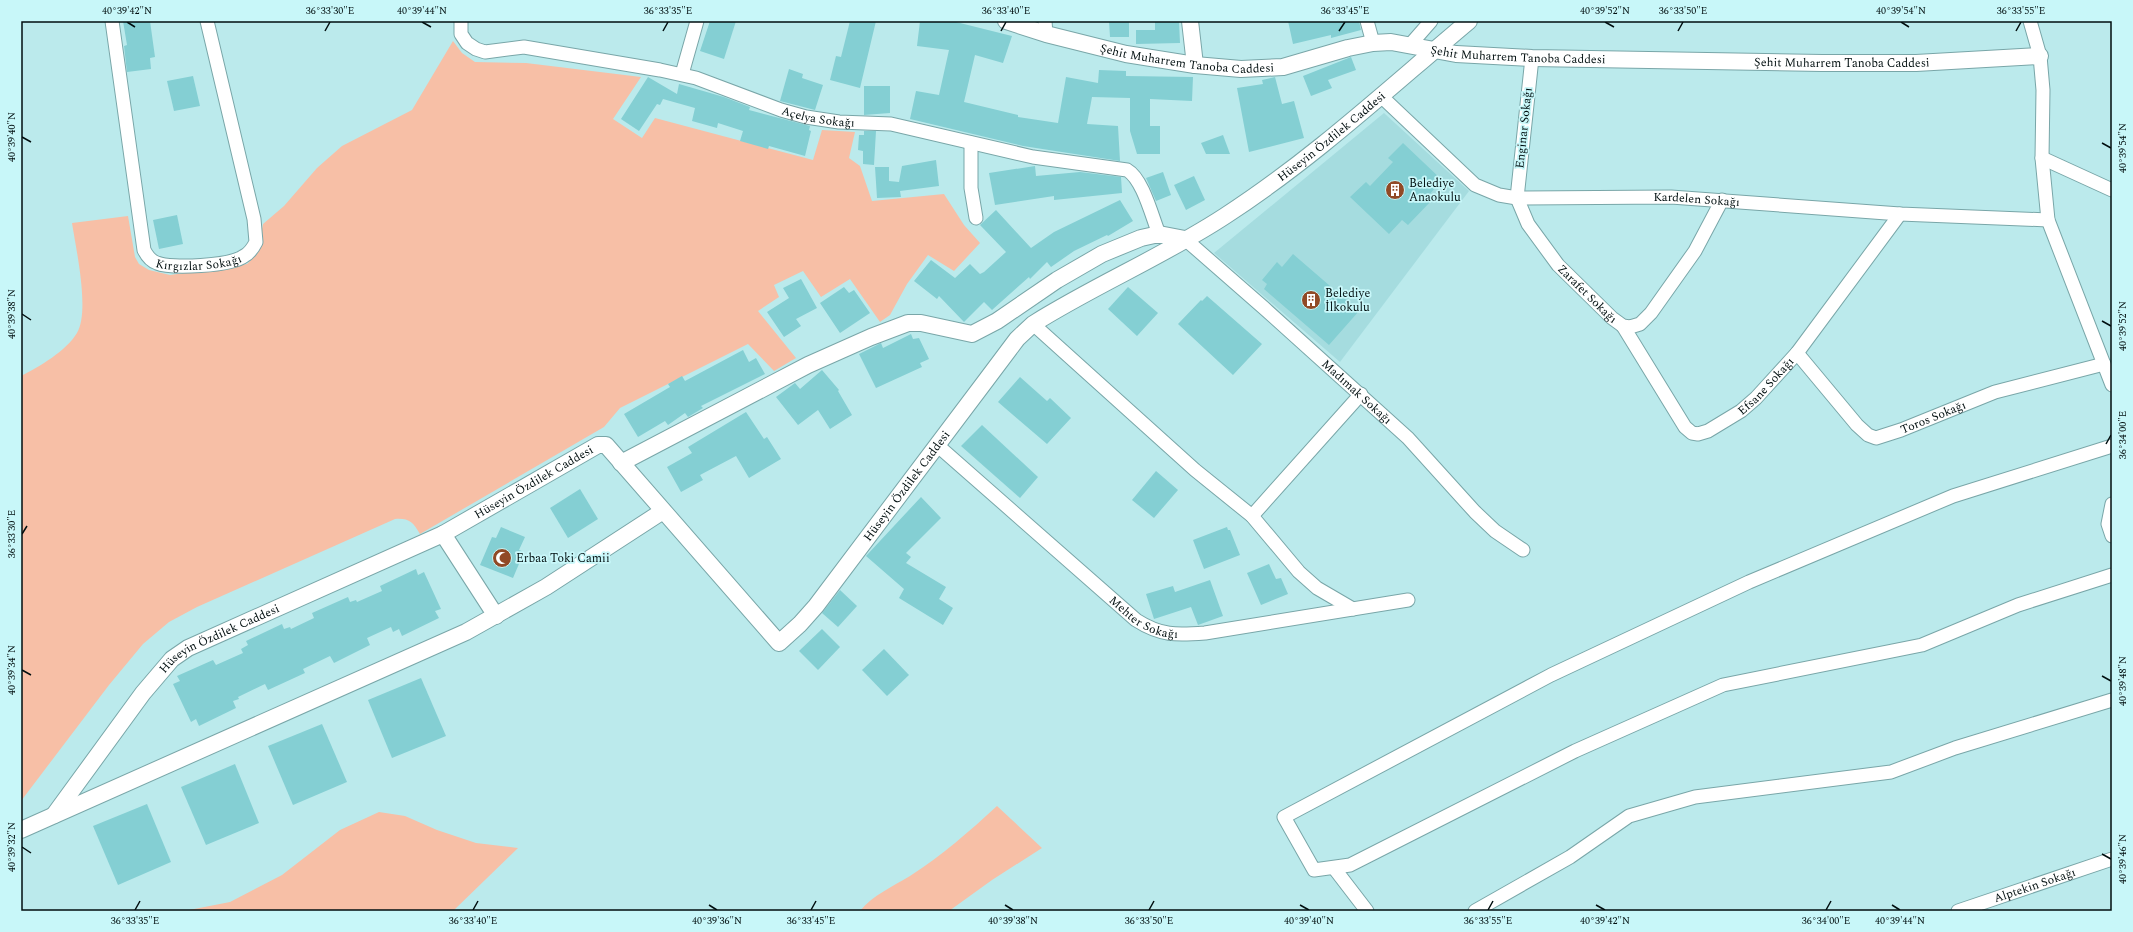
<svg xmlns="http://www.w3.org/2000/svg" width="2133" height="932" font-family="Spectral,serif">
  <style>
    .built { fill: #a5dcdf }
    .green { fill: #f7bfa6 }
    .building { fill: #84cfd3 }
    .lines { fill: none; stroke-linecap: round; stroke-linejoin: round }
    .minor-casing { stroke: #79a6a8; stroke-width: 15 }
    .tertiary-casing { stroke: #79a6a8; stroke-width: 18 }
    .minor { stroke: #fff; stroke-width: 13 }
    .tertiary { stroke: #fff; stroke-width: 16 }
    .ticks { fill: none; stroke: #010e0f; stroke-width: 1.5 }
    .labels { text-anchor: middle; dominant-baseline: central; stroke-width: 3.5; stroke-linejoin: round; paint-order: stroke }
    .street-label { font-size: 12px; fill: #010e0f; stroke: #c8f7f9 }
    .poi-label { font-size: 12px; fill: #010e0f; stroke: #c8f7f9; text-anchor: start }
    .neatline { fill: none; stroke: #010e0f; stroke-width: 1.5 }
    .ticks-label { font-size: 10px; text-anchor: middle; fill: #010e0f }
  </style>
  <rect width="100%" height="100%" fill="#bbeaec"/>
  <path class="built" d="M1384,113L1469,191L1340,362L1214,253Z"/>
  <g class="green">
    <path d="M453,41L462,53L475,62L526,63L641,77L613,119L642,138L655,118L813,160L822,130L855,132L849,158L860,166L872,201L944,194L964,225L980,243L954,271L928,255L907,284L890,315L880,322L850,279L821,297L803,271L774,285L779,297L758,311L796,358L774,371L748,344L620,408L604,427L420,534C413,522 409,518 395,519L197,607L169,622L143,644L109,685L21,801V376C39,367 66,351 77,333C90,311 76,249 72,223L128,216L135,257L139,264L149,270L170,275L247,264L257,254L263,224L284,206L317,168L342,146L412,110Z"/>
    <path d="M997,806L1042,848L992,880L949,911H860C873,895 892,887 910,876C941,856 970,831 997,806Z"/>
    <path d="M379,812L405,816L437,830L476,843L518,848L453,911H184L230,902L282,875L340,830Z"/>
  </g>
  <g class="building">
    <path d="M123,21H150L155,57L150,58L151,69L127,72L124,46L127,45Z"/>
    <path d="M710,21H736L724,59L700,51Z"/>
    <path d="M850,21H876L860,88L830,80L836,56L841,57Z"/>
    <path d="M920,21H952L1012,36L1003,63L975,55L964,102L1018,115V117L1058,123L1066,77L1098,83L1099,70L1126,71V76L1193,77L1192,101L1150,99V126H1160V154H1137L1130,131V98L1092,97L1087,124L1118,126L1120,161L1023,146L910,119L916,91L939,95L949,50L917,46Z"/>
    <path d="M1109,21H1129V37H1110Z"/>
    <path d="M1155,21H1179L1180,43L1136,44V30H1155Z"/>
    <path d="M1288,21H1359L1361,30L1331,38V35L1293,44Z"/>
    <path d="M1351,57L1356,70L1328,80L1332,88L1311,96L1303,76Z"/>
    <path d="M789,69L803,74L802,78L823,85L815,110L780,101Z"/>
    <path d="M193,76L200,106L174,111L167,81Z"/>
    <path d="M648,77L677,94L679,84L724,97L750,107L749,110L810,126L809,130L811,131L805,156L769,146L768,149L740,141L743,131L718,123L717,128L692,121L695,108L663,99L660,105L657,104L639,131L621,119Z"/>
    <path d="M1275,77L1282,104L1294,101L1304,138L1249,152L1237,88L1263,84L1262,80Z"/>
    <path d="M864,86H890V113L864,115Z"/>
    <path d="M864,131H876L874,165L863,164V151L858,150L859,135H864Z"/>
    <path d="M1223,135L1230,154H1206L1201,143Z"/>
    <path d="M1403,143L1442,180L1429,195L1433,199L1408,225L1402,220L1389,234L1350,197L1366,182L1370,186L1393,162L1388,158Z"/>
    <path d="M936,160L939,186L900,191L901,197L877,198L875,167H889V181L899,182L902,166Z"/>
    <path d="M1035,166L1036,176L1080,172L1121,177L1122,193L1054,200V196L995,205L989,173Z"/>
    <path d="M1163,172L1171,195L1156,201L1146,178Z"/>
    <path d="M1194,176L1205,200L1186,210L1174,185Z"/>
    <path d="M1120,200L1133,221L1108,236L1107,235L1074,251L1051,267L1047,262L1030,279L1029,277L992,310L984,302L964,322L939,296L937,299L914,281L931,260L955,278L970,264L980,274L984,272L1006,252L980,225L996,210L1031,248L1054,232Z"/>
    <path d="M177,215L183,244L159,249L153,220Z"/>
    <path d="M1293,254L1359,311L1329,345L1264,289L1267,284L1262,280L1277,262L1282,267Z"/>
    <path d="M801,279L817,308L796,319L801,326L784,337L767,312L789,298L783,288Z"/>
    <path d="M844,287L849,293L854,290L870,313L840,333L820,303Z"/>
    <path d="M1128,287L1158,313L1137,336L1108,309Z"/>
    <path d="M1207,296L1262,344L1233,375L1178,324L1201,300L1202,301Z"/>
    <path d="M911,334L913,339L919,338L929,359L920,363L922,367L876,388L859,354L881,343L883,348Z"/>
    <path d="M743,350L749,362L756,358L765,374L701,406L703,408L688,417L685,413L668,425L665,421L638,437L624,414L670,387L668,384L682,376L685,381Z"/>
    <path d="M822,370L839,390L838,391L852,415L830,429L818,410L798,425L776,397L795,383L800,389Z"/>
    <path d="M1020,377L1047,401L1050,398L1071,418L1047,444L998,402Z"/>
    <path d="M746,412L764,439L767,437L781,459L749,478L736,456L700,475L703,480L681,492L667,467L692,453L688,447Z"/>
    <path d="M982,425L1038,477L1020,498L961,446Z"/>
    <path d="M1156,471L1178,490L1154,518L1132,500Z"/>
    <path d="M580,489L598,519L568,538L550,508Z"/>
    <path d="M921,497L941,518L906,553L911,557L906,563L946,587L939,599L953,608L943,625L899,598L904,589L866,556Z"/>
    <path d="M501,527L525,537L519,550L524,552L513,578L480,565L492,537L496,538Z"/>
    <path d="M1227,527L1228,530H1230L1240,555L1204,569L1193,540Z"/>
    <path d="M1269,564L1276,579L1281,578L1288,594L1261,605L1247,573Z"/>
    <path d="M416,569L418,575L424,572L441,609L435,611L439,618L402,636L399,629L393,632L391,627L367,638L370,645L334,663L330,656L303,669L305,673L268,690L265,684L238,697L239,699L233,701L236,708L199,726L196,719L191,722L173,684L180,681L177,676L213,660L216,665L243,653L241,649L248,645L246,641L282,624L284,629L290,627L291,629L314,618L312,613L348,597L350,602L356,600L357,602L382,591L380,586Z"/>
    <path d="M1210,580L1223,616L1198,625L1191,607L1154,619L1146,594L1173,586L1175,592Z"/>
    <path d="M840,590L857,606L838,627L822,613Z"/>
    <path d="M822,629L840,647L818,670L799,651Z"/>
    <path d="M884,649L909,675L887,696L862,670Z"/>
    <path d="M421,678L446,736L392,758L368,700Z"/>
    <path d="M322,724L347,782L293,805L268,746Z"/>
    <path d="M235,764L259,823L206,845L181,787Z"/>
    <path d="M147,804L171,862L118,885L93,826Z"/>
  </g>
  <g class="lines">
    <g class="minor-casing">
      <g id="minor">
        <path id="s1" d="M112,21L144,250C147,256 151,261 157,263C171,269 231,266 244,256C250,253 253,248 256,242L254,219L207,21"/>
        <path id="s2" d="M461,21V34L467,43L476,49L485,52L524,47L660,70L696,78L781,110L806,117L839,122L891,124L1033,157L1127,170C1143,179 1152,217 1159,234"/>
        <path d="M1045,21L1046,34"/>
        <path d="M1367,21L1373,43"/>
        <path d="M2030,21L2040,56L2043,90L2042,158L2048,220L2112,385"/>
        <path d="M1410,45L1431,21"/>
        <path id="s3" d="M1532,58L1517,198L1528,224L1558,265L1612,318L1623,326L1630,327L1640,324L1651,313L1695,251L1722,200"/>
        <path d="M682,74L697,21"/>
        <path id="s4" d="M1382,97L1475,185L1499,195L1517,198L1671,197L1900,214L2048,220"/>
        <path d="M971,143V188L976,218"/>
        <path d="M2042,158L2112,190"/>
        <path id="s5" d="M1185,239L1264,308L1408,438L1475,512L1495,531L1523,550"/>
        <path d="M1033,324L1195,470L1252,516L1299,572L1317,588L1353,609"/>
        <path id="s6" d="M1623,326L1685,427L1692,433L1698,434L1708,431L1741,411L1756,398L1797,353L1900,214"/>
        <path id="s7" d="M1797,353L1857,425L1868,435L1876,438L1901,430L1995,392L2104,364"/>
        <path id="s8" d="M937,445L1136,620C1161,636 1176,635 1205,633L1408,600"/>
        <path d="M2112,446L1953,496L1749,582L1551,675L1284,817L1314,870L1350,865L1575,751L1723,685L1922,645L2018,605L2112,575"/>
        <path d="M2112,504L2108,524L2112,536"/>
        <path d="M1252,516L1361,394"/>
        <path d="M1334,868L1367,911"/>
        <path d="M1475,911L1570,857L1629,816L1695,797L1891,772L1955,748L2112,700"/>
        <path id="s9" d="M1958,911L2112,859"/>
      </g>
    </g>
    <g class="tertiary-casing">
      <g id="tertiary">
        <path id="s10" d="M1006,21L1046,34L1126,54L1195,65L1241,69L1283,67L1348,48L1373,43L1391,42L1456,54L1532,58L1822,63H1916L2040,56"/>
        <path d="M1190,21L1195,65"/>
        <path d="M621,463L808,365L871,337L908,323H921L972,334L997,321L1057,280L1102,254L1141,238L1159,234L1185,239"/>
        <path d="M443,534L496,616"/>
        <path id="s11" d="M54,815L143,693L172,659L188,648L443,534L598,445H606L779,643L800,624L816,606L987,379L1017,339L1033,324C1095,285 1164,256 1225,216C1313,159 1389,88 1469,21"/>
        <path d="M21,830L466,632L546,587L663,511"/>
      </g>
    </g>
    <use href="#minor" class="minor"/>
    <use href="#tertiary" class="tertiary"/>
  </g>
  <path class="ticks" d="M127,22L135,27M422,22L431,27M1605,22L1614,27M1901,22L1909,27M325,31L330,22M663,31L668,22M1001,31L1006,22M1339,31L1345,22M1678,31L1683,22M2016,31L2021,22M22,137L31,142M2102,143L2111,148M22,314L31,320M2102,321L2111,326M2106,444L2111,435M22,534L27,526M22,670L31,675M2102,676L2111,681M22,847L31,853M2102,854L2111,859M709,905L717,910M1005,905L1013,910M1300,905L1309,910M1596,905L1605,910M1892,905L1900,910M135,910L140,901M473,910L478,901M811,910L816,901M1149,910L1154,901M1488,910L1493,901M1826,910L1831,901"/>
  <defs>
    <g id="building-disc" transform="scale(1)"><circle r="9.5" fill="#914a26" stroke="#c8f7f9"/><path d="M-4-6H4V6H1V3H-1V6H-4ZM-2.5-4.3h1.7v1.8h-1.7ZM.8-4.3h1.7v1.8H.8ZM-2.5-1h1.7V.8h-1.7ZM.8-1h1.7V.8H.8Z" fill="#fff"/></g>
    <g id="mosque-disc" transform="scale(1)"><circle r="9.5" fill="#914a26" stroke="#c8f7f9"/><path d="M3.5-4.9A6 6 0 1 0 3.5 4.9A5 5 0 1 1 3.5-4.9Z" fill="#fff"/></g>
  </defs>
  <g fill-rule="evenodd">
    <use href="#building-disc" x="1395" y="190"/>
    <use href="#building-disc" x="1311" y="300"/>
    <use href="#mosque-disc" x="502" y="558"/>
  </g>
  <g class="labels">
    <g class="street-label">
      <text stroke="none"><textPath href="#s10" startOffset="522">Şehit Muharrem Tanoba Caddesi</textPath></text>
      <text stroke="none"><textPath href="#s10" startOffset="186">Şehit Muharrem Tanoba Caddesi</textPath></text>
      <text stroke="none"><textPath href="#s10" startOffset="846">Şehit Muharrem Tanoba Caddesi</textPath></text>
      <text stroke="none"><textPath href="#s2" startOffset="387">Açelya Sokağı</textPath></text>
      <text transform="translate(1524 128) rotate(-84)">Enginar Sokağı</text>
      <text stroke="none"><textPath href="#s11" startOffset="1706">Hüseyin Özdilek Caddesi</textPath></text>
      <text stroke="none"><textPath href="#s4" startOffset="352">Kardelen Sokağı</textPath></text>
      <text stroke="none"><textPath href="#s1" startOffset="292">Kırgızlar Sokağı</textPath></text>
      <text stroke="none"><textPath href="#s3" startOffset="261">Zarafet Sokağı</textPath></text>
      <text stroke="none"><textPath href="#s6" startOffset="218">Efsane Sokağı</textPath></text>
      <text stroke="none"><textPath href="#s5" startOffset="230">Madımak Sokağı</textPath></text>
      <text stroke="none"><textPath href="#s7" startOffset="178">Toros Sokağı</textPath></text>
      <text stroke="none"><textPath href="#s11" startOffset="599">Hüseyin Özdilek Caddesi</textPath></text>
      <text stroke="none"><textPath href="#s11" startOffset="1147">Hüseyin Özdilek Caddesi</textPath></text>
      <text stroke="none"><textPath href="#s8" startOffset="271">Mehter Sokağı</textPath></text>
      <text stroke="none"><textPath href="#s11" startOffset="247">Hüseyin Özdilek Caddesi</textPath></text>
      <text stroke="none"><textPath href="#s9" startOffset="81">Alptekin Sokağı</textPath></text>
    </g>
    <g class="poi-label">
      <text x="1409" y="183">Belediye<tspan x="1409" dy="14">Anaokulu</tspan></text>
      <text x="1325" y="293">Belediye<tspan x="1325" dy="14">İlkokulu</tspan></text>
      <text x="516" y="558">Erbaa Toki Camii</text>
    </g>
  </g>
  <rect width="2133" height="932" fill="none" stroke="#c8f7f9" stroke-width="44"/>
  <rect x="22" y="22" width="2089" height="888" class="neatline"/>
  <g class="ticks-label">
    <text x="127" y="14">40°39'42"N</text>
    <text x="330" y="14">36°33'30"E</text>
    <text x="422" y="14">40°39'44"N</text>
    <text x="668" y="14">36°33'35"E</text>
    <text x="1006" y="14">36°33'40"E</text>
    <text x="1345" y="14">36°33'45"E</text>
    <text x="1605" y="14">40°39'52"N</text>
    <text x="1683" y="14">36°33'50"E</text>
    <text x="1901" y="14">40°39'54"N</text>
    <text x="2021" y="14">36°33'55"E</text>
    <text transform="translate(11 137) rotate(-90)" y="4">40°39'40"N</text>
    <text transform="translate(2122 148) rotate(-90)" y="4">40°39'54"N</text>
    <text transform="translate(11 314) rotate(-90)" y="4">40°39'38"N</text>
    <text transform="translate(2122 326) rotate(-90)" y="4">40°39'52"N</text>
    <text transform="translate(2122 435) rotate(-90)" y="4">36°34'00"E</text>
    <text transform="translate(11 534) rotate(-90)" y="4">36°33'30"E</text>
    <text transform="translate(11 670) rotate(-90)" y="4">40°39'34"N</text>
    <text transform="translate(2122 681) rotate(-90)" y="4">40°39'48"N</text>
    <text transform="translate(11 847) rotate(-90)" y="4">40°39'32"N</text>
    <text transform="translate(2122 859) rotate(-90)" y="4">40°39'46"N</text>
    <text x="135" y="924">36°33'35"E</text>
    <text x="473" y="924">36°33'40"E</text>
    <text x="717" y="924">40°39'36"N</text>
    <text x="811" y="924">36°33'45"E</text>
    <text x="1013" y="924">40°39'38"N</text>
    <text x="1149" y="924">36°33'50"E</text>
    <text x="1309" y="924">40°39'40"N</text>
    <text x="1488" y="924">36°33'55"E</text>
    <text x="1605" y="924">40°39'42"N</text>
    <text x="1826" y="924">36°34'00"E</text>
    <text x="1900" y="924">40°39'44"N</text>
  </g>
</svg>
